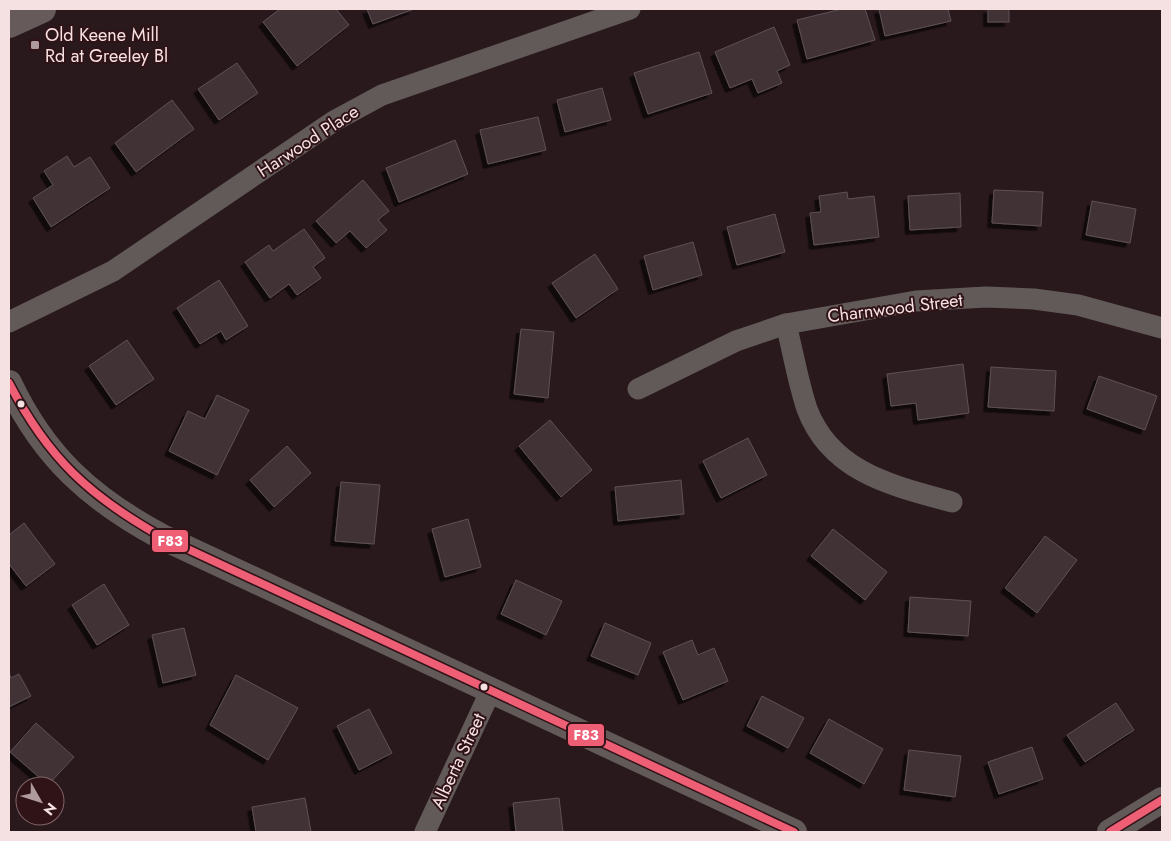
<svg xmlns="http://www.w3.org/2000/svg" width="1171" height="841" font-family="Jost,sans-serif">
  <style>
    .building { fill: #3f3236; stroke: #5f5156; filter: url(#shadow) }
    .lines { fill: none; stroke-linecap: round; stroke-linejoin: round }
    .minor { stroke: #625a59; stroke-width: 21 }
    .tertiary { stroke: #625a59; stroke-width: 26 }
    .primary { stroke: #665a5a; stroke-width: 28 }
    .bus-1-casing { stroke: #301317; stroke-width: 11 }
    .bus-1 { stroke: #ee5e75; stroke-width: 8 }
    .poi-dot { fill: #af9b9d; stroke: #301317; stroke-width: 2 }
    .bus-dot { fill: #f6e1e2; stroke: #301317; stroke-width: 2 }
    .labels { text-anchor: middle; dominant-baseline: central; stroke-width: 4; stroke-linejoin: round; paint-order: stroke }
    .poi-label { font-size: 18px; fill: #f6e1e2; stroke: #301317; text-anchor: start }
    .street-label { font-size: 18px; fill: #f6e1e2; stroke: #301317 }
    .line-badge { stroke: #301317; stroke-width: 2 }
    .badge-label { font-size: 14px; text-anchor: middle; font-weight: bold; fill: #fff }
  </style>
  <defs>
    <filter id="shadow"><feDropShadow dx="-4.5" dy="4.5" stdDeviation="0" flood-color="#0009"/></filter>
  </defs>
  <rect width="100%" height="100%" fill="#2a191c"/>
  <g class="building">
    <path d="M280,9H336L349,25L297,66L263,22Z"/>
    <path d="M367,9H414L373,24Z"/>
    <path d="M842,9H865L875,40L807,59L797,20Z"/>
    <path d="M879,9H948L951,21L885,36Z"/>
    <rect x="988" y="9" width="21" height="13"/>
    <path d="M774,27L790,65L777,71L782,83L758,93L752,79L730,88L715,52Z"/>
    <path d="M699,52L712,93L648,114L634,73Z"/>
    <path d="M237,63L258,93L219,120L198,89Z"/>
    <path d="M602,88L611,120L565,132L557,100Z"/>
    <path d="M172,100L194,129L136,172L115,143Z"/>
    <path d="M538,117L546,150L488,164L480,130Z"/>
    <path d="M455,140L468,174L399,202L386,168Z"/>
    <path d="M67,156L74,167L90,157L110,188L51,227L33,198L53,185L44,171Z"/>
    <path d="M363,180L389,211L378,220L387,230L366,248L350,231L336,243L316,221Z"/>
    <path d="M994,190L1043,192L1041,226L992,223Z"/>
    <path d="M847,192L848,199L874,196L879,237L814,245L810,213L821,212L819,196Z"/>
    <path d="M960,193L961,227L910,230L908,196Z"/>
    <path d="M1092,201L1136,209L1130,243L1086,235Z"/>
    <path d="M775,214L785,252L737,265L727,227Z"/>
    <path d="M304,229L325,258L313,267L321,278L297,295L289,284L270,298L245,262L269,245L273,251Z"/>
    <path d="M693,242L702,275L653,290L644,256Z"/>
    <path d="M595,254L618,289L576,318L552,283Z"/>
    <path d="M219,280L248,326L226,340L221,331L200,344L177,308Z"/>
    <path d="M521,329L554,332L548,398L514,394Z"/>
    <path d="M127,340L154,379L116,405L89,366Z"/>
    <path d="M963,364L969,413L918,420L916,403L891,406L887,374Z"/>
    <path d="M991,367L1056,371L1054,411L988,407Z"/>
    <path d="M1099,376L1157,396L1145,430L1087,409Z"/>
    <path d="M217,395L249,410L217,475L169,451L188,411L205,419Z"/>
    <path d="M550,420L592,470L561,497L519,446Z"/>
    <path d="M748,438L767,475L721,498L703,461Z"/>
    <path d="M287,446L311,473L274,507L250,480Z"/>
    <path d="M681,480L684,514L618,521L615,487Z"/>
    <path d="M341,482L380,485L374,544L335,541Z"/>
    <path d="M468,519L481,567L445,577L432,529Z"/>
    <path d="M24,523L55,564L26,586L9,564V535Z"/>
    <path d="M833,529L887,572L865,600L811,556Z"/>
    <path d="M1045,536L1077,560L1037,613L1005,588Z"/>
    <path d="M516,580L562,601L546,635L501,614Z"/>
    <path d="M104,584L129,625L97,645L72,605Z"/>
    <path d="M910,597L971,601L968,636L908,632Z"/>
    <path d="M605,623L651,643L638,675L591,656Z"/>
    <path d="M184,628L196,675L163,683L152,635Z"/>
    <path d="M692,640L698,655L714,648L728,681L683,700L663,652Z"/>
    <path d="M9,673L11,678L19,674L31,696L9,707Z"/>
    <path d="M236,675L298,708L268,760L210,725Z"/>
    <path d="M762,696L804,718L788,748L747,726Z"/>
    <path d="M1116,703L1134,730L1085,762L1067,735Z"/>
    <path d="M369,709L392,753L359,770L337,726Z"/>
    <path d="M829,719L883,749L864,784L810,753Z"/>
    <path d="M36,723L74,757L48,785L10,752Z"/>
    <path d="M1032,747L1043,779L999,794L988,762Z"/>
    <path d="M909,750L961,756L955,797L904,790Z"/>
    <path d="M305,798L311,832H256L252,807Z"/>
    <path d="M559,798L563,832H516L513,803Z"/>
  </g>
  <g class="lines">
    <g class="minor">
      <path d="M9,322L113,271L334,121L382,95L630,9"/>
      <path d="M786,324C793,352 798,382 807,409C831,473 894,486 952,502"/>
      <path d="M638,389L736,341L786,324L916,301L986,297L1034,299L1078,305L1162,328"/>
      <path d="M425,832L491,690"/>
    </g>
    <g class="tertiary">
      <path d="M9,383C44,457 91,499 162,537L794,832"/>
      <path d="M1110,832L1162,800"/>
    </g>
    <path class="primary" d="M9,24L42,9"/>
    <g class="bus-1-casing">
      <g id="bus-1">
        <path d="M9,383C48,458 89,496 162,537L794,832"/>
        <path d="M1110,832L1162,800"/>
      </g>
    </g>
    <use href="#bus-1" class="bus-1"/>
  </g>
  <rect class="poi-dot" x="30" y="40" width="10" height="10" rx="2.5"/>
  <g class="bus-dot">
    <circle cx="21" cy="404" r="4.5"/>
    <circle cx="484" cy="687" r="4.5"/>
  </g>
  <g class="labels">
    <g class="poi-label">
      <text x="45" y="35">Old Keene Mill<tspan x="45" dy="21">Rd at Greeley Bl</tspan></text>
    </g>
    <g class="street-label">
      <text transform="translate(308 141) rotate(-33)">Harwood Place</text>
      <text transform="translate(895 308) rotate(-7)">Charnwood Street</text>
      <text transform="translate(458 761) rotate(-65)">Alberta Street</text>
    </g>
  </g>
  <g class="line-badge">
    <rect x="151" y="529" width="38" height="24" rx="5" fill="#ee5e75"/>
    <rect x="567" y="723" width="38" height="24" rx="5" fill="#ee5e75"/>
  </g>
  <g class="badge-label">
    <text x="170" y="546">F83</text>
    <text x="586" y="740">F83</text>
  </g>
  <rect width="1171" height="841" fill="none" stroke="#f6e1e2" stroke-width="20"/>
  <g transform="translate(40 801) rotate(129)"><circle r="24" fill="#301317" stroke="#7f6568"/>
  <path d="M0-4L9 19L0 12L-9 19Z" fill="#af9b9d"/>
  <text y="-8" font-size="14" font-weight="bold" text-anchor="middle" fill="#f6e1e2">N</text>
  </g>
</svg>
